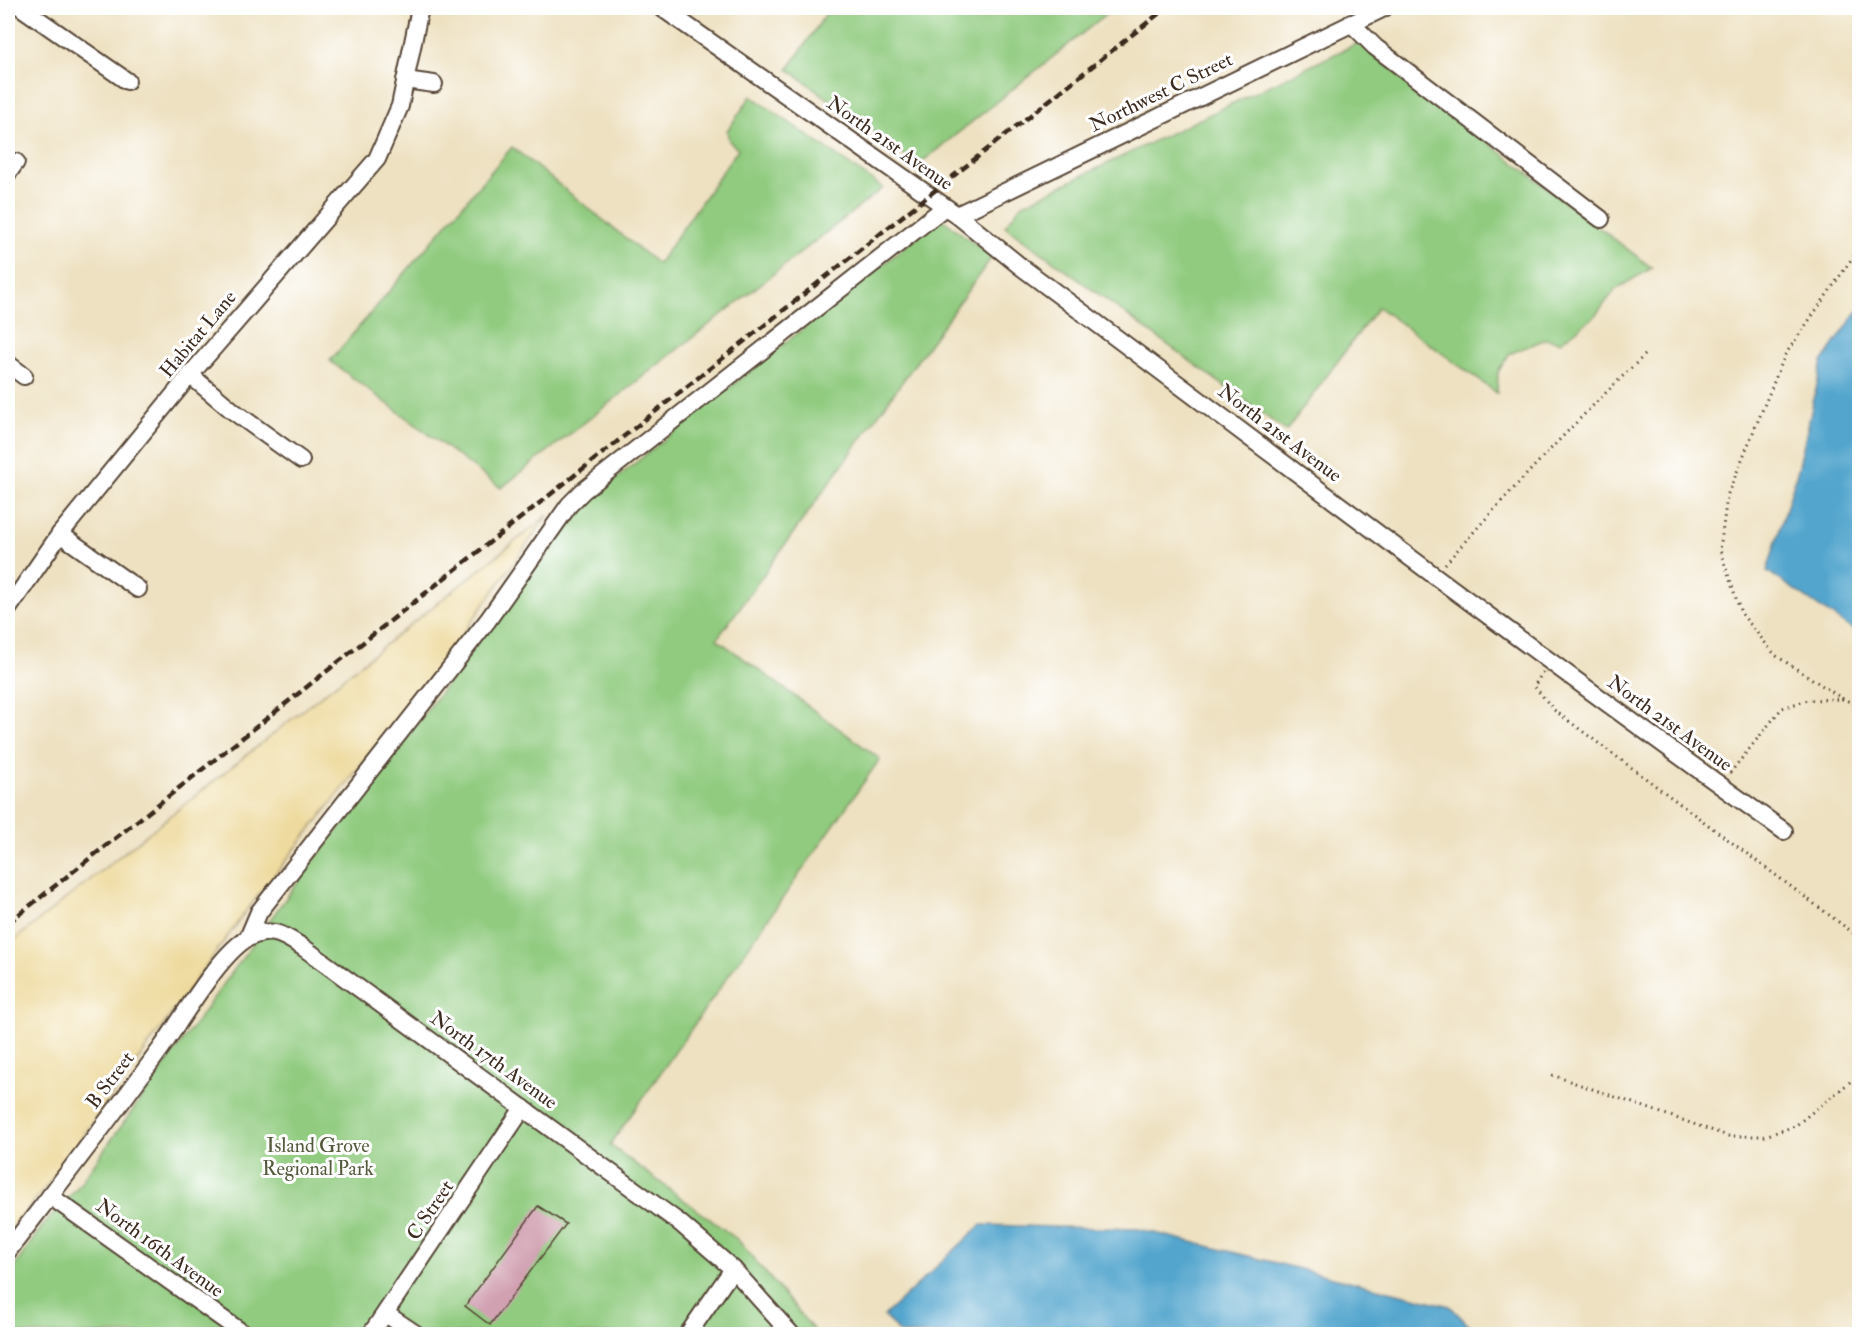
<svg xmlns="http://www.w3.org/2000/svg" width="1867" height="1342" font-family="'IM FELL Double Pica',serif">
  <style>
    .green { fill: #90cb7f; stroke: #667a4e; stroke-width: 1.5 }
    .sand { fill: #eeda9e; stroke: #94825e; stroke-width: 1.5 }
    .water { fill: #52a5cd; stroke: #466876; stroke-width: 1.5 }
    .building { fill: #d1a1b2 }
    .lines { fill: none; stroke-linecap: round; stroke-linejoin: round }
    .minor-casing { stroke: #564536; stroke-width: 20 }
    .path { stroke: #564536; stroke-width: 3; stroke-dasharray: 1.5 4.5; stroke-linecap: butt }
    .minor { stroke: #fff; stroke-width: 16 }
    .rail { stroke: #3b2a1e; stroke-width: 4.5; stroke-dasharray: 9 4.5; stroke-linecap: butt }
    .labels { text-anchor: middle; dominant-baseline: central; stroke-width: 6; stroke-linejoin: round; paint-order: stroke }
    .street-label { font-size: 20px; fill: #3b2a1e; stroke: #fff }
    .park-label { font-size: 20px; fill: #545a3b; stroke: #fff }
  </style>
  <rect width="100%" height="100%" fill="#fff"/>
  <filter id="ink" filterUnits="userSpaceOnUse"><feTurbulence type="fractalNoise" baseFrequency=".0167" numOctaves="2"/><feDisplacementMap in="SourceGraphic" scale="12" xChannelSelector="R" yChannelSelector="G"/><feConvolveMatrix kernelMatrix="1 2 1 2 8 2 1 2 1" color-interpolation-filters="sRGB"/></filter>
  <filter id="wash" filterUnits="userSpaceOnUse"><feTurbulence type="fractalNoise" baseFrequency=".008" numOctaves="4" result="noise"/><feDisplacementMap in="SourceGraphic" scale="24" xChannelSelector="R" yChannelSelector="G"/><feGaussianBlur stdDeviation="1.35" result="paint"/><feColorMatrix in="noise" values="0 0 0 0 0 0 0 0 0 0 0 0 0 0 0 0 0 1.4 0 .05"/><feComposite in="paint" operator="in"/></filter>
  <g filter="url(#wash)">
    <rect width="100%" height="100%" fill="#eee1c1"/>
    <g class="green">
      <path d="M830,8H1114L918,165L788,69Z"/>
      <path d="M1358,43L1652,268L1616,289L1594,317L1560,342L1546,339L1509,354L1498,372L1497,393L1378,307L1286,431L1005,226L1021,205Z"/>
      <path d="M751,96L883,188L501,488L330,361L512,147L658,264L738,149L729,141L727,131Z"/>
      <path d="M941,218L992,257L717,639L880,759L610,1145L738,1240L817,1334H8V1276L41,1228L76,1189L277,910L578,509Z"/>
    </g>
    <path class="sand" d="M548,515L444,660L243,915L46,1187L8,1232V945Z"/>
    <g class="water">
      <path d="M1859,309V634L1767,571L1799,466L1822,362Z"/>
      <path d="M981,1225L1139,1229L1450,1306L1477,1334H901L884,1316Z"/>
    </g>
    <g id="blocks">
      <path class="building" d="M538,1206L566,1224L490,1325L465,1306Z"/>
    </g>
  </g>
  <g filter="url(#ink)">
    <use href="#blocks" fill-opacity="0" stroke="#564536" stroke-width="1.5"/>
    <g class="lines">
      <g class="minor-casing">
        <g id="minor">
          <path d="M22,8L127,81"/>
          <path d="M662,8L957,215L1020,266C1274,455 1526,647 1784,831"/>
          <path d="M1351,23L1375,47L1601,219"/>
          <path d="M405,80L434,84"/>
          <path d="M8,173L16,162"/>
          <path d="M957,215L1384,8"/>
          <path d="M8,364L24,376"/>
          <path d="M190,375L233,411L301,460"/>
          <path d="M60,534L138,589"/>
          <path d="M8,609L60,534L190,375L377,159L400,106L420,8"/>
          <path d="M248,938L259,912L488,620L569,505L583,491L945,207"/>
          <path d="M50,1196L244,1334"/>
          <path d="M8,1251C60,1183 112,1116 162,1047C181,1020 222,950 250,937C274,927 283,935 304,948L680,1223L733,1269L791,1334"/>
          <path d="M386,1314L416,1334"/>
          <path d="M371,1334L523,1108"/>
          <path d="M688,1334L733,1269"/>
        </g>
      </g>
      <g class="path">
        <path d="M1445,564C1510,491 1576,420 1647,353"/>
        <path d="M1543,672L1534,686L1554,710L1860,938"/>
        <path d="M1843,699L1775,655L1741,613L1720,550L1727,496L1785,355L1860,247"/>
        <path d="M1730,773L1782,708L1808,700L1843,699L1860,706"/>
        <path d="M1552,1075L1728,1136H1765L1795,1126L1860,1074"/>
      </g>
      <use href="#minor" class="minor"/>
      <path class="rail" d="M8,923L1166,8"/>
    </g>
  </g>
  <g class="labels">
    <g class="street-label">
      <text transform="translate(1161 92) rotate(-26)">Northwest C Street</text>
      <text transform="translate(890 143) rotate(35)">North 21st Avenue</text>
      <text transform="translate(198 334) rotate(-50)">Habitat Lane</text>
      <text transform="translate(1280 433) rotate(37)">North 21st Avenue</text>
      <text transform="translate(1670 723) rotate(36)">North 21st Avenue</text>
      <text transform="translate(494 1060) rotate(36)">North 17th Avenue</text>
      <text transform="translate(110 1080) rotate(-53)">B Street</text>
      <text transform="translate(430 1210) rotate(-56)">C Street</text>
      <text transform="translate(160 1248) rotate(36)">North 16th Avenue</text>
    </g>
    <g class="park-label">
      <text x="318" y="1145">Island Grove<tspan x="318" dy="23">Regional Park</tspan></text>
    </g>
  </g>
  <rect width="1867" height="1342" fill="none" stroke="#fff" stroke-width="30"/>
</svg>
